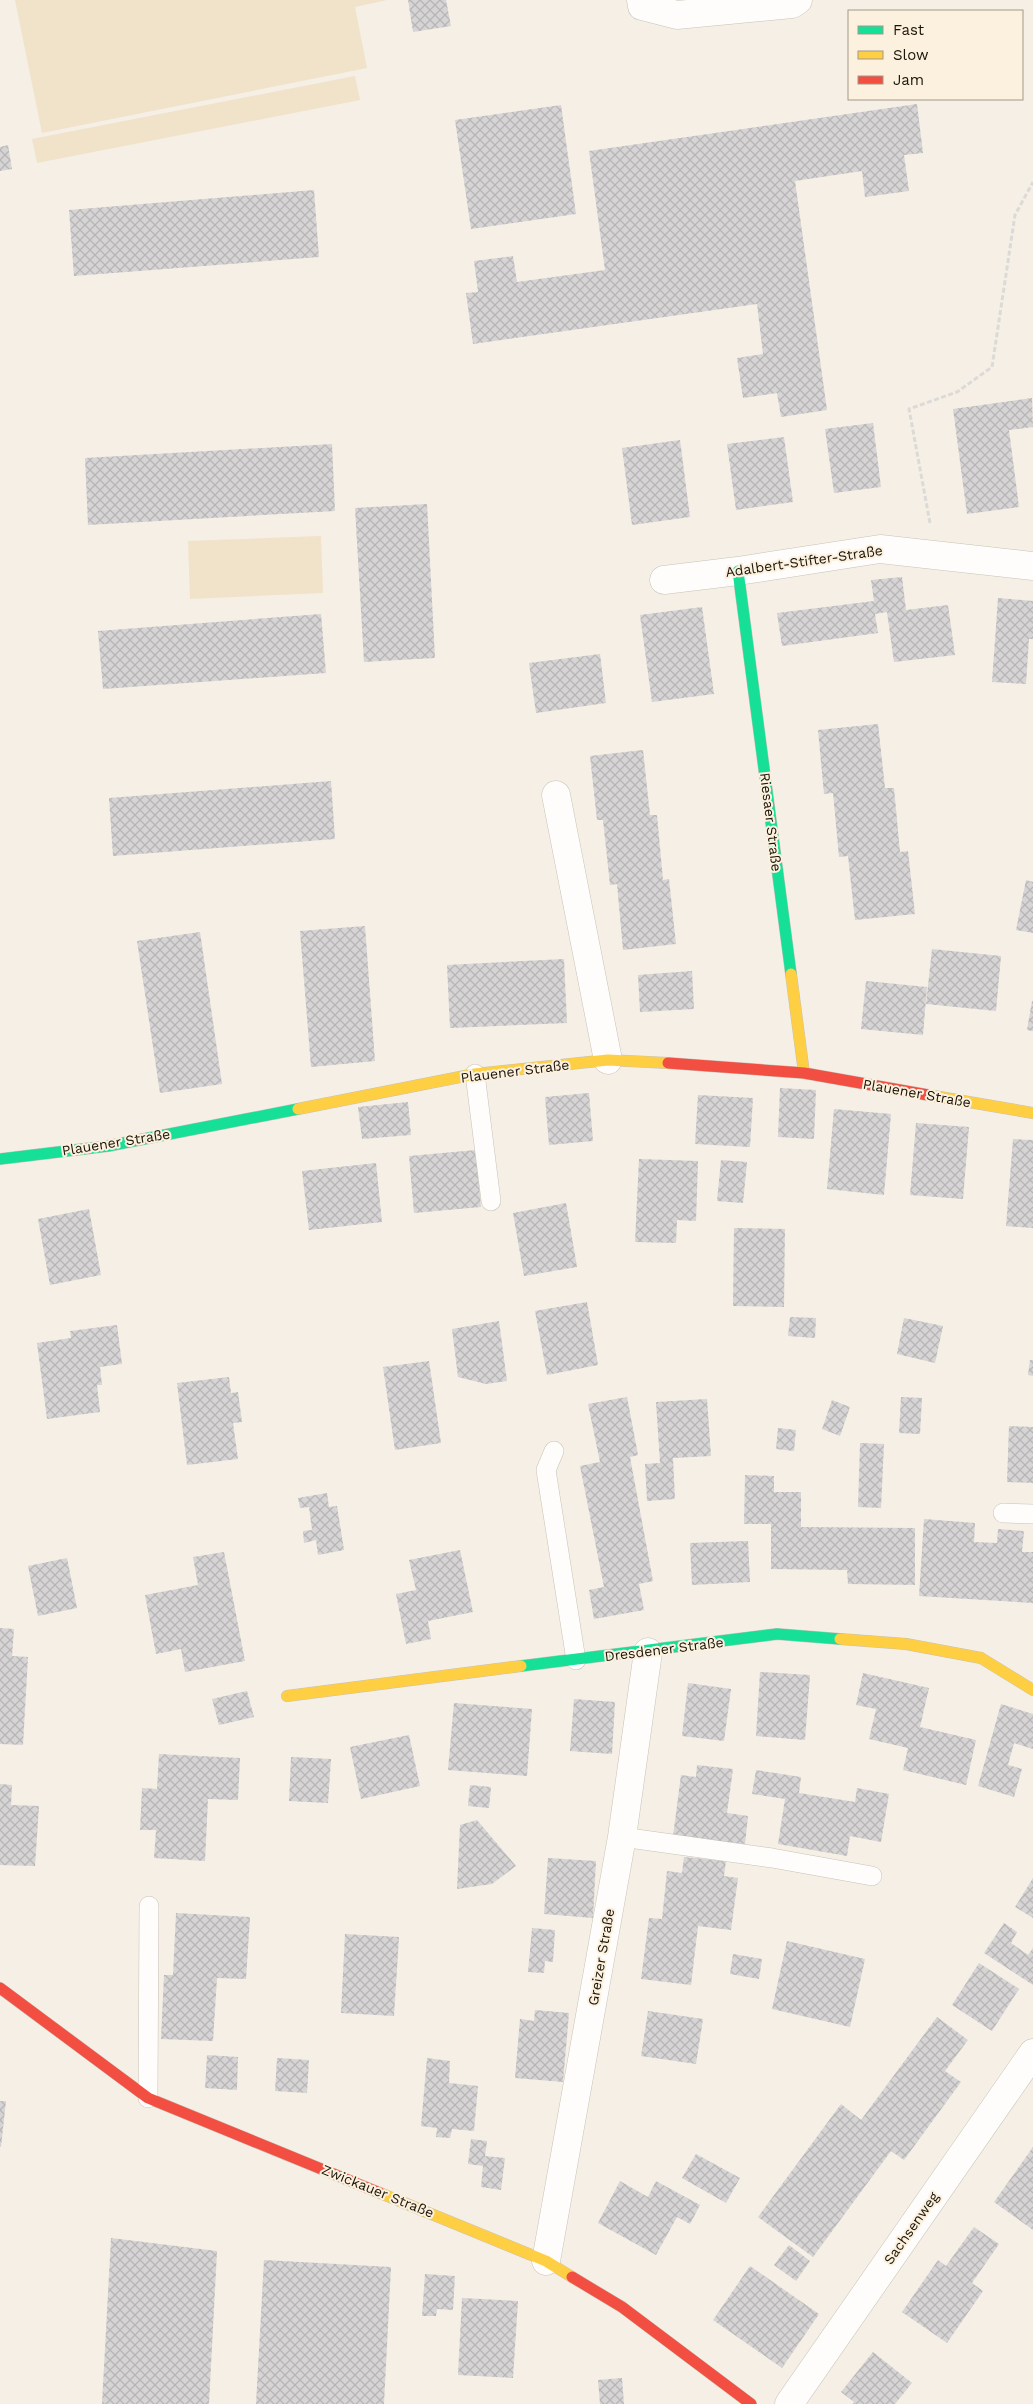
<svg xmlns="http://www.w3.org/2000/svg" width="1033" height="2404" font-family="'Work Sans',sans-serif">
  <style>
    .pitch { fill: #f1e2ca }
    .building { fill: url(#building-cross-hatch) }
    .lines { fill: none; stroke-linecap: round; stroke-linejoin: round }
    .lane-casing { stroke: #c8c2b7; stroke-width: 20 }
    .street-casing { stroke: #c8c2b7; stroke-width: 29 }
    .fast-casing { stroke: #c8c2b7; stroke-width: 12 }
    .slow-casing { stroke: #c8c2b7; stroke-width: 12 }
    .jam-casing { stroke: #c8c2b7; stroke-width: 12 }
    .path { stroke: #dcdad7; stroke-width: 3; stroke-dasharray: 5 2.5; stroke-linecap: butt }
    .lane { stroke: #fefdfb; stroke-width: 19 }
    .street { stroke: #fefdfb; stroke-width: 28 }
    .fast { stroke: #16e098; stroke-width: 11 }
    .slow { stroke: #ffcf43; stroke-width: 11 }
    .jam { stroke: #f24e42; stroke-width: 11 }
    .labels { text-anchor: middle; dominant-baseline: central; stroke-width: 4; stroke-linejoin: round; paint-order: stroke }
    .street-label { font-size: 14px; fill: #1b1409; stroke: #fcf1de }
  </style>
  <defs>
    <pattern id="building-cross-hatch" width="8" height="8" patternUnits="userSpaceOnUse" patternTransform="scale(1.25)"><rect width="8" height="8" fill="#d7d4d5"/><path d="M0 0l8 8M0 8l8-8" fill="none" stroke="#b8b5b6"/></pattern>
  </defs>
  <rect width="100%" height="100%" fill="#f5efe5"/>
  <g class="pitch">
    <path d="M15,0H387L355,7L367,68L42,133Z"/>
    <path d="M355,76L360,100L37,163L32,139Z"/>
    <path d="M321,536L323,593L190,599L188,541Z"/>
  </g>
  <g class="building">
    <path d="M408,0H446L451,26L413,32Z"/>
    <path d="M917,104L923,153L904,155L909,191L865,197L862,171L795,181L827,410L781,417L777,393L743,398L737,358L763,354L757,304L473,344L466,293L478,292L474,261L513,256L517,282L605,270L589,151Z"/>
    <path d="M561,105L576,214L471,229L455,120Z"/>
    <path d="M8,145L12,169L0,171V147Z"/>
    <path d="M314,190L319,257L74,276L69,210Z"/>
    <path d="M1032,398L1033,427L1009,430L1019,507L967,514L953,409Z"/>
    <path d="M873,423L881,487L834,493L825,429Z"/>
    <path d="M784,437L793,502L736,510L727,444Z"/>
    <path d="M680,440L690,517L632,525L622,448Z"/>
    <path d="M332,444L335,511L88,525L85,458Z"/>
    <path d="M427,504L435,658L364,662L355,508Z"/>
    <path d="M902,577L906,610L948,605L955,655L894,662L887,612L875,614L878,633L782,646L777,613L874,601L871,580Z"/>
    <path d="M998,598L1033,601V639H1029L1026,684L992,682Z"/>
    <path d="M702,607L714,694L652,702L640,615Z"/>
    <path d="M321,614L326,673L103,689L98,631Z"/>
    <path d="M600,654L606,703L536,713L529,663Z"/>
    <path d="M878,724L885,788H894L900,852L908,851L915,914L855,920L848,856L839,857L833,793L824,794L818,730Z"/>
    <path d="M643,750L650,815H657L663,880L669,879L676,944L623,950L617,884L610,885L603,820H597L590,756Z"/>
    <path d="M331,781L335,839L113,856L109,798Z"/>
    <path d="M1026,880L1033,882V933L1016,930Z"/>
    <path d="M365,926L375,1061L311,1067L300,931Z"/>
    <path d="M200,932L222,1084L160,1093L137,941Z"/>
    <path d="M932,949L1001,956L996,1011L926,1004Z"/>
    <path d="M564,959L567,1023L450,1028L447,965Z"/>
    <path d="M692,971L694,1009L640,1012L638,975Z"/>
    <path d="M866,981L927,987L923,1035L861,1029Z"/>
    <path d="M1032,1001H1033V1031L1027,1030Z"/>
    <path d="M780,1088L816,1090L814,1139L778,1137Z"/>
    <path d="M589,1093L593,1141L549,1145L545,1097Z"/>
    <path d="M698,1095L753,1098L750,1147L695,1144Z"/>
    <path d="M408,1102L411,1135L362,1139L358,1107Z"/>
    <path d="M834,1109L891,1114L884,1195L827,1189Z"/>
    <path d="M916,1123L969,1127L963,1199L910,1195Z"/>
    <path d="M1013,1139L1033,1140V1228L1006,1226Z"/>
    <path d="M476,1150L481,1207L414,1213L409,1156Z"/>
    <path d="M639,1159L698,1161L696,1221L677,1220L676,1243L635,1242Z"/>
    <path d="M721,1160L747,1162L743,1203L717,1201Z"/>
    <path d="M376,1163L382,1222L309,1230L302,1171Z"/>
    <path d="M566,1203L577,1267L524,1276L513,1213Z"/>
    <path d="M89,1209L101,1275L50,1285L38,1219Z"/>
    <path d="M734,1228L785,1229L784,1307L733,1306Z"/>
    <path d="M587,1302L598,1365L547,1375L535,1311Z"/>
    <path d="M790,1317L816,1318L815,1338L788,1336Z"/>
    <path d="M904,1318L943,1326L935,1363L897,1354Z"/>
    <path d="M499,1321L507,1381L486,1384L458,1377L452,1329Z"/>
    <path d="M117,1325L122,1364L100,1367L102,1385H97L100,1412L47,1419L37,1343L71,1338L70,1331Z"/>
    <path d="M1030,1360H1033V1376L1028,1375Z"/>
    <path d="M429,1361L441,1443L395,1450L383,1367Z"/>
    <path d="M229,1377L231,1393L238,1392L242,1422L233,1423L238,1459L187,1465L177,1383Z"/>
    <path d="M627,1397L638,1455L630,1457L653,1581L639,1584L644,1610L594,1619L589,1590L604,1587L580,1466L600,1462L588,1404Z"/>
    <path d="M901,1397L922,1398L920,1434L899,1433Z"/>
    <path d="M707,1399L711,1456L673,1458L675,1499L647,1501L645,1464L660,1463L656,1402Z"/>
    <path d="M832,1400L850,1407L840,1436L822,1429Z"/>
    <path d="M1009,1426L1033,1427V1483L1007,1482Z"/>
    <path d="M778,1428L796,1430L794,1451L776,1449Z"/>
    <path d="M860,1443L884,1444L881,1508L858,1507Z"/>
    <path d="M745,1475L774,1476V1492H801V1527L915,1528V1585L848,1584L847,1570L771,1569V1524H744Z"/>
    <path d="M327,1493L329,1507L337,1506L344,1550L318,1555L316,1540L304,1543L303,1531L312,1530L309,1507L300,1508L298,1498Z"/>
    <path d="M924,1519L975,1523L974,1542L997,1543L998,1529L1024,1531L1022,1552H1033V1603L919,1596Z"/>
    <path d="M748,1541L750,1582L692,1585L690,1543Z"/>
    <path d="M460,1550L473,1612L428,1621L431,1639L406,1644L396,1594L416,1590L409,1560Z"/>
    <path d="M224,1552L245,1661L185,1672L181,1649L156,1654L145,1595L198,1585L193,1557Z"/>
    <path d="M67,1558L77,1608L38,1616L28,1566Z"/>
    <path d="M0,1628L14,1629L12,1656L28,1657L23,1745L0,1744Z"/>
    <path d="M760,1672L810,1675L805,1740L756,1736Z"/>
    <path d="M863,1673L929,1688L920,1727L976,1740L966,1785L903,1770L908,1748L869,1739L876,1709L856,1705Z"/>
    <path d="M688,1683L731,1689L724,1741L682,1736Z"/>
    <path d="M247,1691L254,1717L219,1725L212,1699Z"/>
    <path d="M574,1699L615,1702L612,1754L570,1751Z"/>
    <path d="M454,1703L532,1709L527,1776L448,1770Z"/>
    <path d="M1001,1704L1033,1714V1749L1014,1743L1008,1765L1022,1769L1014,1797L978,1786Z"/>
    <path d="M409,1735L420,1786L361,1799L350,1747Z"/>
    <path d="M159,1754L240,1758L238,1800L208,1799L205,1861L154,1858L156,1830H140L142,1788L157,1789Z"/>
    <path d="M291,1757L331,1759L328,1803L289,1801Z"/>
    <path d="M697,1765L733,1769L727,1813L748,1816L745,1844L673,1836L681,1775L696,1777Z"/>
    <path d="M756,1770L801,1777L799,1793L855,1802L857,1788L889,1794L881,1842L850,1836L847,1856L778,1844L785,1799L752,1794Z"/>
    <path d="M0,1784L12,1785L11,1805L39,1806L35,1866L0,1865Z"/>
    <path d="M470,1785L491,1787L489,1808L468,1806Z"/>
    <path d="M477,1820L516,1866L492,1884L457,1889L460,1825Z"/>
    <path d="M684,1857L726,1861L724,1876L738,1878L731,1930L698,1926L691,1985L641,1979L649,1918L662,1919L667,1871L682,1873Z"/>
    <path d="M548,1858L596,1861L593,1918L544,1914Z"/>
    <path d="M1033,1878V1918L1015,1907Z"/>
    <path d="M176,1913L250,1917L246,1979L217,1978L213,2041L161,2039L164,1975H173Z"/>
    <path d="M1004,1923L1017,1932L1011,1943L1028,1955L1033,1948V1985L984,1953Z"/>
    <path d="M532,1928L555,1930L553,1962L545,1961L544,1973L528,1972Z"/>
    <path d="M345,1934L399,1937L394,2016L341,2013Z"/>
    <path d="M787,1941L865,1959L850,2027L772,2009Z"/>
    <path d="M733,1954L762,1959L759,1979L730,1974Z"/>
    <path d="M979,1963L1019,1989L992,2031L952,2005Z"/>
    <path d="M535,2010L569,2013L563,2082L515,2078L520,2019L534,2021Z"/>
    <path d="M648,2011L703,2019L696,2064L641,2056Z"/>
    <path d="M937,2017L968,2040L945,2071L961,2082L904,2160L891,2151L813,2257L758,2217L841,2104L861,2120Z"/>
    <path d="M207,2055L238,2057L237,2090L205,2088Z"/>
    <path d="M277,2058L309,2060L307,2093L275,2091Z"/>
    <path d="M427,2058L450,2061L449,2083L478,2086L474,2131L452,2129L450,2138L436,2137L437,2128L421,2126Z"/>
    <path d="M0,2101H6L1,2147H0Z"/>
    <path d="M471,2139L487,2141L485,2156L505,2158L501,2190L481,2187L483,2166L468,2164Z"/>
    <path d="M1033,2147V2230L994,2202Z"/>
    <path d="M696,2154L740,2178L726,2203L682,2178Z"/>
    <path d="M620,2181L648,2197L656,2181L700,2205L690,2224L677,2217L656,2255L598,2223Z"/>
    <path d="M974,2227L999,2244L972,2283L983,2291L947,2343L902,2312L938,2260L946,2266Z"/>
    <path d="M111,2238L217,2251L209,2404H102Z"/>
    <path d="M789,2245L810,2261L796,2281L774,2265Z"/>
    <path d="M264,2260L391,2267L384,2404H256Z"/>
    <path d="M750,2266L819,2314L782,2368L713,2320Z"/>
    <path d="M425,2274L455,2276L453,2310L437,2309L436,2316H422Z"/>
    <path d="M462,2298L518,2301L513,2378L458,2375Z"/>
    <path d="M873,2352L912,2383L895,2404H853L854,2402L841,2392Z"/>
    <path d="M622,2378L624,2404H600L598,2380Z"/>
  </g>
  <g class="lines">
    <g class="lane-casing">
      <g id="lane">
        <path d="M475,1074L491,1201"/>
        <path d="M554,1451L546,1470L576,1660"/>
        <path d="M1003,1513L1033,1514"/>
        <path d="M622,1837L772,1858L872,1876"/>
        <path d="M148,2098L149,1906"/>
      </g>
    </g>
    <g class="street-casing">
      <g id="street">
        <path d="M641,0L642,6L677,15L792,4L798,0"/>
        <path d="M664,580L738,571L880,549L1033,566"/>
        <path d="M556,795L608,1060"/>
        <path d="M546,2261L622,1837L648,1652"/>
        <path d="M789,2404L1033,2053"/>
      </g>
    </g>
    <g class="fast-casing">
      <g id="fast">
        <path d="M738,571L791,974"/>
        <path d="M0,1159L108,1146L298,1109"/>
        <path d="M521,1666L777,1634L840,1639"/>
      </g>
    </g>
    <g class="slow-casing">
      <g id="slow">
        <path d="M791,974L804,1073"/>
        <path d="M928,1095L1033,1113"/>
        <path d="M298,1109L475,1074L608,1060L668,1063"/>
        <path d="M840,1639L906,1644L981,1658L1033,1690"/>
        <path d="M287,1696L521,1666"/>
        <path d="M380,2193L546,2261L572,2277"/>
      </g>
    </g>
    <g class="jam-casing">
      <g id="jam">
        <path d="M668,1063L804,1073L928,1095"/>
        <path d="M0,1988L148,2098L380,2193"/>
        <path d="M572,2277L622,2307L751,2404"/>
      </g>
    </g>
    <path class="path" d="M930,523L909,409L957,392L992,367L1015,215L1033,182"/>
    <use href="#lane" class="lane"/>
    <use href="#street" class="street"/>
    <use href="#fast" class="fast"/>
    <use href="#slow" class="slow"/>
    <use href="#jam" class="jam"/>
  </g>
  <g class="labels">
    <g class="street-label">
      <text transform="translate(804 561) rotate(-8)">Adalbert-Stifter-Straße</text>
      <text transform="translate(771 822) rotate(83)">Riesaer Straße</text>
      <text transform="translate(515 1071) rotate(-7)">Plauener Straße</text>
      <text transform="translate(917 1093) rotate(10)">Plauener Straße</text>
      <text transform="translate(116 1142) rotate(-9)">Plauener Straße</text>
      <text transform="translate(664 1649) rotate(-7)">Dresdener Straße</text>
      <text transform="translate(601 1957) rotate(-80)">Greizer Straße</text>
      <text transform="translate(378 2191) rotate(22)">Zwickauer Straße</text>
      <text transform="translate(911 2228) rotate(-55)">Sachsenweg</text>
    </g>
  </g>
  <rect x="848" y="10" width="175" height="90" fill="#fcf1de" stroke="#a29989"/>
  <rect x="858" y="26" width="25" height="8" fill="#16e098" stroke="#a29989"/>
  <text x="893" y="35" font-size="15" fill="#1b1409">Fast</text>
  <rect x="858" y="51" width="25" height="8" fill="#ffcf43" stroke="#a29989"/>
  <text x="893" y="60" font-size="15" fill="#1b1409">Slow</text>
  <rect x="858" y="76" width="25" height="8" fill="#f24e42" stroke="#a29989"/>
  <text x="893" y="85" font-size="15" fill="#1b1409">Jam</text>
</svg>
